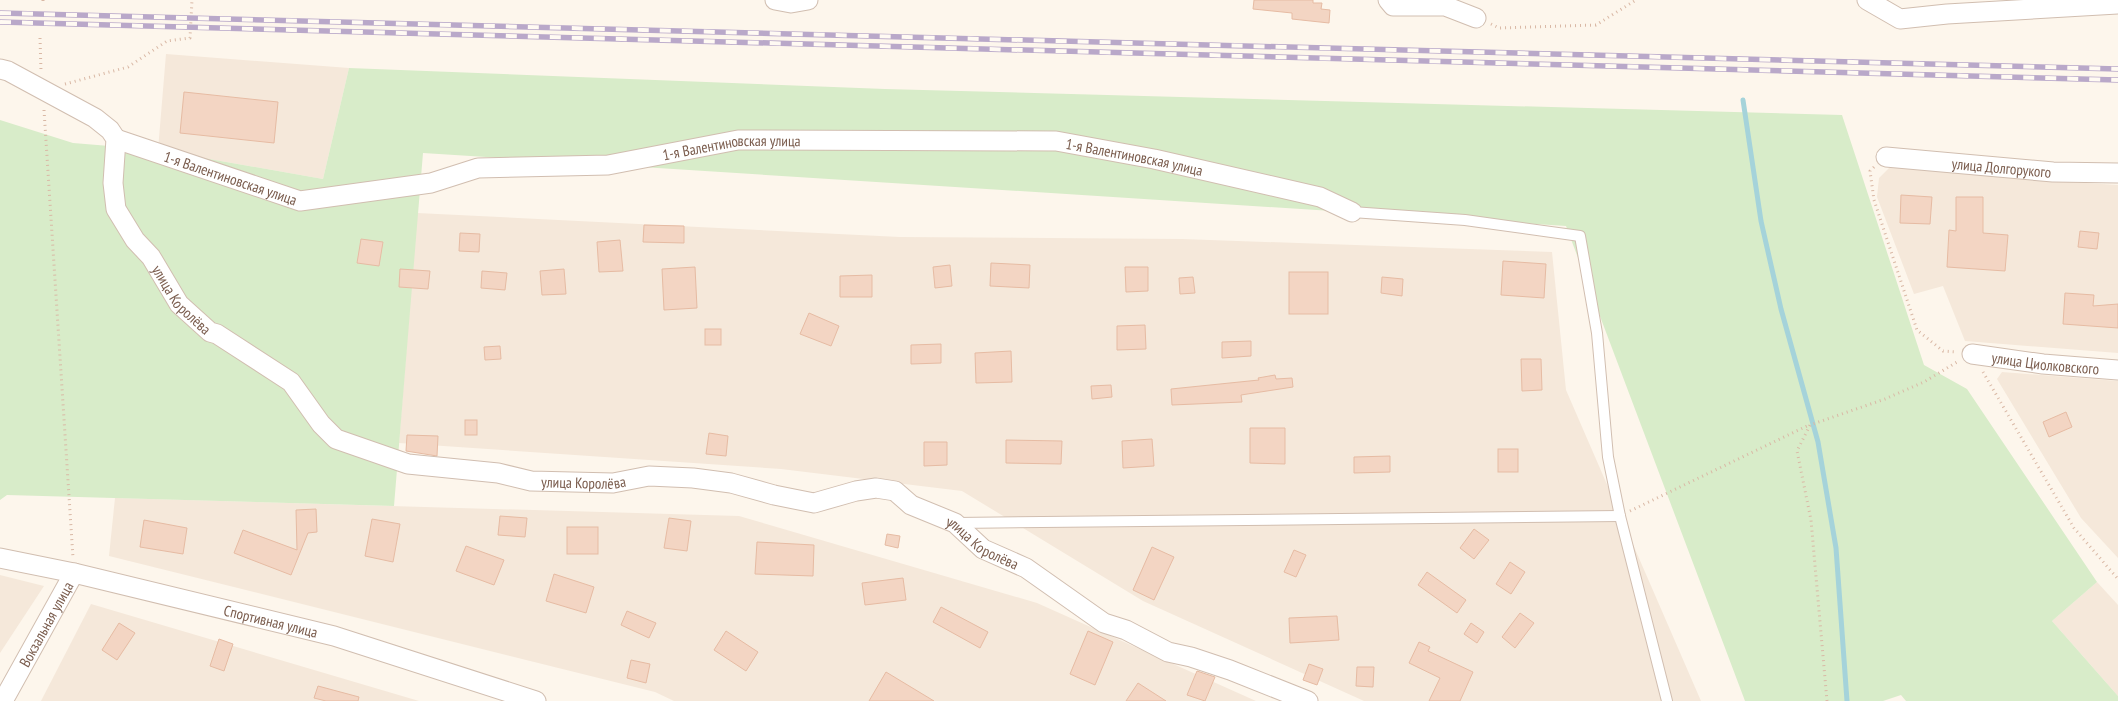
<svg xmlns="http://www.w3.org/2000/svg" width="2118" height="701" font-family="'PT Sans Narrow',sans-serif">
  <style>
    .residential { fill: #f5e8da }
    .green { fill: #d8ecc9 }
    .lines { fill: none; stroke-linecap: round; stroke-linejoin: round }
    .stream { stroke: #a5d3da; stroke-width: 5 }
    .building { fill: #f3d5c3; stroke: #e6bba3 }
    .service-casing { stroke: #d1beb0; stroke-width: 12 }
    .minor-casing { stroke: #d1beb0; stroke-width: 21 }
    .path { stroke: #d9b8a5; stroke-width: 3; stroke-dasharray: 1 4; stroke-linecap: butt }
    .service { stroke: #fff; stroke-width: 10 }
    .minor { stroke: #fff; stroke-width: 19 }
    .rail-casing { stroke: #b9a8c9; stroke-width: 5.5 }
    .rail { stroke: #fffaf3; stroke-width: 4; stroke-dasharray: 11; stroke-linecap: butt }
    .labels { text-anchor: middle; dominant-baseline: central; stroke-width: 4; stroke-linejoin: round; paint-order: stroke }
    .street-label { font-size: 15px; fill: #7a5c4d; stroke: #fffaf3 }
  </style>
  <rect width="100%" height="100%" fill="#fdf6ec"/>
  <g class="residential">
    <path d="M166,54L349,68L323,179L158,150Z"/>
    <path d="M1892,165L2054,181L2118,185V353L1965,341L1943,286L1914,294L1877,197L1879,178Z"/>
    <path d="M417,213L900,237L1182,239L1552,252L1566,390L1701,701H1364L1143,601L962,491L781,469L399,443Z"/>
    <path d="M2002,372L2118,381V558L2081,518L1997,379Z"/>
    <path d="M115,498L739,516L1037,603L1256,701H674L655,692L109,556Z"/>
    <path d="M0,575L44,586L0,653Z"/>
    <path d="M2097,582L2118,605V696L2052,621Z"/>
    <path d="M91,604L419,701H41Z"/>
  </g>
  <path class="green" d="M349,68L885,89L1842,115L1924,365L1967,389L2097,582L2052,621L2118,696V701H1906L1901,695L1883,701H1745L1566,226L423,153L394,506L7,495L0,500V120L73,143L158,150L323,179Z"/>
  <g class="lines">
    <path class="stream" d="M1743,100L1761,221L1781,309L1818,442L1836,548L1847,701"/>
  </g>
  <g class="building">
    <path d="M1254,0H1313V3H1322L1321,9L1330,10L1329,23L1292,19V13L1253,9Z"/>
    <path d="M184,92L278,102L274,143L180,133Z"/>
    <path d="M1901,195L1932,197L1930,224L1900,223Z"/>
    <path d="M1956,197H1983V233L2008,235L2005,271L1947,267L1949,230L1956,231Z"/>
    <path d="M644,225L684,226V243L643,242Z"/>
    <path d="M2080,231L2099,233L2097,249L2078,247Z"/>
    <path d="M460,233L480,234L479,252L459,251Z"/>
    <path d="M361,239L383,242L379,266L357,263Z"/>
    <path d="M620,240L623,271L599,272L597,242Z"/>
    <path d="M1503,261L1546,264L1544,298L1501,295Z"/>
    <path d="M991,263L1030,265L1029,288L990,286Z"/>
    <path d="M950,265L952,286L935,288L933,267Z"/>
    <path d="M695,267L697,308L664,310L662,269Z"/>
    <path d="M1125,267H1148V291L1126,292Z"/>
    <path d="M400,269L430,271L428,289L399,287Z"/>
    <path d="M564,269L566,294L542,295L540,271Z"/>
    <path d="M482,271L507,273L505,290L481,288Z"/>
    <rect x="1289" y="272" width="39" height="42"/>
    <path d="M872,275V297H840V276Z"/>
    <path d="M1193,277L1195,293L1180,294L1179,278Z"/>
    <path d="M1382,277L1403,279L1402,296L1381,293Z"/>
    <path d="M2065,293L2094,295L2093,306L2118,304V328L2063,324Z"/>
    <path d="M809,313L839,326L831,346L800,334Z"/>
    <path d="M1145,325L1146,349L1117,350V326Z"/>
    <rect x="705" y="329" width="16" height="16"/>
    <path d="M1251,341V356L1222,358V342Z"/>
    <path d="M941,344V363L911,364V345Z"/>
    <path d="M500,346L501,359L485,360L484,347Z"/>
    <path d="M1011,351L1012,382L976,383L975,353Z"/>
    <path d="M1521,359H1541L1542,390L1522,391Z"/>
    <path d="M1275,375L1276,379L1292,378L1293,387L1241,395L1242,402L1172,405L1171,389L1259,380L1258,378Z"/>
    <path d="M1111,385L1112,397L1092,399L1091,386Z"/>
    <path d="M2066,412L2072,427L2049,437L2043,422Z"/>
    <rect x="465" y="420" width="12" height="15"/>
    <path d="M1250,428H1285V464L1250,463Z"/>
    <path d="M709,433L728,436L726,456L706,454Z"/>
    <path d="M407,435L438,436L437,456L406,451Z"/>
    <path d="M1152,439L1154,466L1123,468L1122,441Z"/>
    <path d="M1006,440L1062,441L1061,464L1006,463Z"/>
    <path d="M924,442H947V465L924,466Z"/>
    <rect x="1498" y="449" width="20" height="23"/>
    <path d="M1390,456V472L1354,473V457Z"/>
    <path d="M316,509L317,532L308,533L291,575L234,553L243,530L297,550L296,510Z"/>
    <path d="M500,516L527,518L525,537L498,535Z"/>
    <path d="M669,518L691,521L687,551L664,548Z"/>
    <path d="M372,519L400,524L393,562L365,556Z"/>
    <path d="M144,520L187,528L183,554L140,547Z"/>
    <rect x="567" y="527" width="31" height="27"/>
    <path d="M1474,529L1489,540L1474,559L1460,548Z"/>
    <path d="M887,534L900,536L898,548L885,545Z"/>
    <path d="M757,542L814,545L813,576L755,574Z"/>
    <path d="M466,546L504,560L494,585L456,571Z"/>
    <path d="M1152,547L1174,557L1154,600L1133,590Z"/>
    <path d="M1294,550L1306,555L1296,577L1284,572Z"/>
    <path d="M1510,562L1525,572L1511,594L1496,584Z"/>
    <path d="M1427,572L1466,600L1457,613L1418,585Z"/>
    <path d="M554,574L594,587L586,613L546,601Z"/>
    <path d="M903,578L906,600L865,605L862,583Z"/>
    <path d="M941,607L988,632L980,648L933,622Z"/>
    <path d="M627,611L656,623L649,638L621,625Z"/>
    <path d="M1520,613L1534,623L1515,648L1502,637Z"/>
    <path d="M1337,616L1339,640L1290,643L1289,618Z"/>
    <path d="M119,623L135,633L117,660L102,650Z"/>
    <path d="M1471,623L1484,632L1477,643L1464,634Z"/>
    <path d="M726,631L758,652L746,671L714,650Z"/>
    <path d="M1088,631L1113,642L1095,685L1070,674Z"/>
    <path d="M219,639L233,644L224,671L210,666Z"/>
    <path d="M1419,642L1430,647L1428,651L1473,672L1460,701H1429L1440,678L1409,663Z"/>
    <path d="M631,660L650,664L646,683L627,678Z"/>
    <path d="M1309,664L1323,669L1317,685L1303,680Z"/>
    <path d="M1357,667H1374L1373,687L1356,686Z"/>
    <path d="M1197,671L1215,677L1205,701L1187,695Z"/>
    <path d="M886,672L934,701H869Z"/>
    <path d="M1138,683L1166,701H1126Z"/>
    <path d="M318,686L359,697L358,701H326L314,698Z"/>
  </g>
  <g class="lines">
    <g class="service-casing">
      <g id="service">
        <path d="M1352,212L1465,220L1580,236L1597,333L1608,457L1620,516L1667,701"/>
        <path d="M956,523L1620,516"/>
      </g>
    </g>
    <g class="minor-casing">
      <g id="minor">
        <path d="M775,0L791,3L808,0"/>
        <path d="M1388,0L1393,6H1445L1476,18"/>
        <path d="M1867,0L1900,19L1947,14L2118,4"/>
        <path id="s1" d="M0,69L8,71L95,118L110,130L116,139L113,183L116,209L135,240L151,257L179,304L210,332L217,334L291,382L321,424L336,439L408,464L498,473L531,481L613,483L649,476L693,478L731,483L774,495L814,503L856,491L876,488L895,491L911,505L955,523L983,549L1026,568L1104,623L1126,630L1168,652L1191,657L1230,670L1308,701"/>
        <path id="s2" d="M116,139L300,201L431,183L478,168L608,165L738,140L1056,141L1154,159L1320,197L1352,212"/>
        <path id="s3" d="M1886,157L2053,172L2118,173"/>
        <path id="s4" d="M1972,354L2043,364L2118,370"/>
        <path id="s5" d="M0,558L74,573L334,636L536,701"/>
        <path id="s6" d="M3,701L74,573"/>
      </g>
    </g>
    <g class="path">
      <path d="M43,1V0"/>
      <path d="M1491,24L1499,28L1596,25L1636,0"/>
      <path d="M40,38L41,71"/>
      <path d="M65,84L128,67L167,41L190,38L192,0"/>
      <path d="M44,110L73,558"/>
      <path d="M1874,167L1870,171L1874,200L1917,330L1943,351L1957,352"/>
      <path d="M1983,372L2074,528L2118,579"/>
      <path d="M1630,511L1809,425"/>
      <path d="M1827,701L1811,520L1797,451L1810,425L1885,399L1924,382L1957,362"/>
    </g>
    <use href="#service" class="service"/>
    <use href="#minor" class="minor"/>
    <g class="rail-casing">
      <g id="rail">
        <path d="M0,13L2118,69"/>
        <path d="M0,22L2118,80"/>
      </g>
    </g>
    <use href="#rail" class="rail"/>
  </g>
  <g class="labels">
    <g class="street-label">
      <text stroke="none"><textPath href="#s2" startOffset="631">1-я Валентиновская улица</textPath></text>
      <text stroke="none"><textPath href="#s2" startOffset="1036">1-я Валентиновская улица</textPath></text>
      <text stroke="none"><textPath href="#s3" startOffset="116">улица Долгорукого</textPath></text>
      <text stroke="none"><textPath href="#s2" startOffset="121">1-я Валентиновская улица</textPath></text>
      <text stroke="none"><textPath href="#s1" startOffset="320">улица Королёва</textPath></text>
      <text stroke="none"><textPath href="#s4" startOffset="74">улица Циолковского</textPath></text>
      <text stroke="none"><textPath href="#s1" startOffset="785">улица Королёва</textPath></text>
      <text stroke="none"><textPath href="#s1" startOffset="1205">улица Королёва</textPath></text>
      <text stroke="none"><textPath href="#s5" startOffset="278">Спортивная улица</textPath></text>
      <text stroke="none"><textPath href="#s6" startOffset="88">Вокзальная улица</textPath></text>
    </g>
  </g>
</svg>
